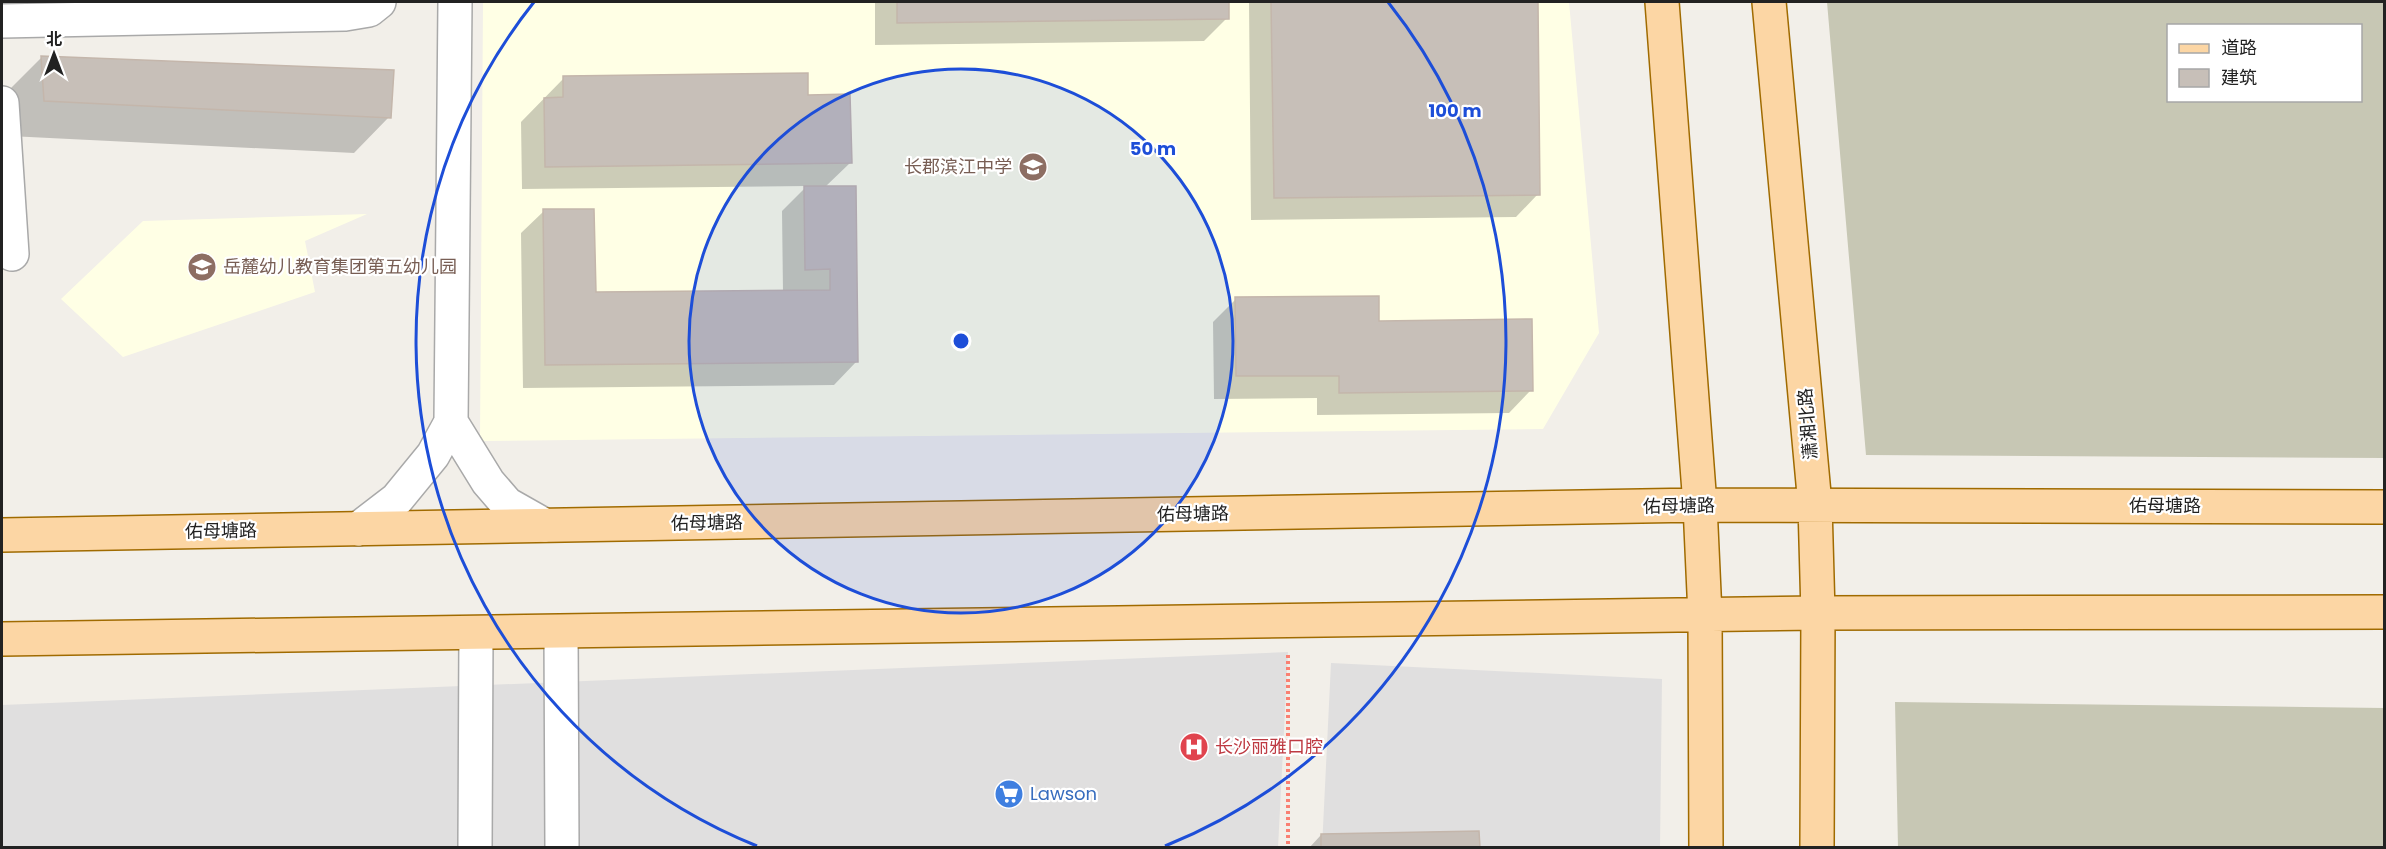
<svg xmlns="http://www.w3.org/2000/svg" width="2386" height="849" viewBox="0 0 2386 849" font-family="Poppins,'Noto Sans SC',sans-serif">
<rect width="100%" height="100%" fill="#f2efe9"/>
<path fill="#e0dfdf" d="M 1288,652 L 1278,848 L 2,847 L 2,705 Z
M 1331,663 L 1662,679 L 1660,847 L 1322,848 Z"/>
<path fill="#ffffe5" d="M 483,2 L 1569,2 L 1599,333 L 1543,429 L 480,441 Z
M 367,214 L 305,241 L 315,292 L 123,357 L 61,299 L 143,221 Z"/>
<path fill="#c7c7b4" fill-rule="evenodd" d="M 1827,2 L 2384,2 L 2384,458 L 1866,455 ZM 2168,26 L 2360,26 L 2360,100 L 2168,100 Z
M 1895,702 L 2384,708 L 2384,847 L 1898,847 Z"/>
<path fill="#0003" d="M 875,2 L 1227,2 L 1227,18 L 1204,41 L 875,45 Z
M 1249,2 L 1536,2 L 1538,194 L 1516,217 L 1251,220 Z
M 41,58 L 389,117 L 354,153 L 9,136 L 6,93 Z
M 564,78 L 807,97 L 850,163 L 825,187 L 856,362 L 834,385 L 523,388 L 521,233 L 544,211 L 594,294 L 783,292 L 782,211 L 807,186 L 522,189 L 521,122 Z
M 1236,299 L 1378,322 L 1531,390 L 1509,413 L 1317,415 L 1317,398 L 1214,399 L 1213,322 Z
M 1321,835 L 1479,848 L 1309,848 Z"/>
<path fill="#c7bfb8" stroke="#c4b6ab" stroke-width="1.5" d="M 897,2 L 1229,2 L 1229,19 L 897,23 Z
M 1271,2 L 1538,2 L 1540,195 L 1274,198 Z
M 41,56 L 394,70 L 391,118 L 44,101 Z
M 808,73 L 808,95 L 850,94 L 852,163 L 545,167 L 544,98 L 563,97 L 563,76 Z
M 804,186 L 856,186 L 858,362 L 545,365 L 543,209 L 594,209 L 596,292 L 830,290 L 830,269 L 805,270 Z
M 1379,296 L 1379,321 L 1532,319 L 1533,391 L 1339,393 L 1339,376 L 1236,376 L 1235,297 Z
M 1479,831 L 1480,848 L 1321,848 L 1321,834 Z"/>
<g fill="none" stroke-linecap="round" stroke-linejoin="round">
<g stroke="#a9a9a9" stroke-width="36">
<path id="minor" d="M 2,21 L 345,14 L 369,10 L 379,2
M 2,103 L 12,254
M 451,422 L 455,2
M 358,529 L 397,499 L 433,455 L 451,422 L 488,482 L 507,504 L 544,525
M 561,632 L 562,848
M 475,848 L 476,633"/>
</g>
<g stroke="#a06b00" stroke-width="36">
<path id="major" d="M 1662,2 L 1700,505 L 1705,615 L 1706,848
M 1769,2 L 1815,505 L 1818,613 L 1817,848
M 2,535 L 1700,505 L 2384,507
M 2,639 L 1818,613 L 2384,612"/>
</g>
<path stroke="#fa8072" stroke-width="4" stroke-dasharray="3 3" stroke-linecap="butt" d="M 1288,655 L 1288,848"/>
<use href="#minor" stroke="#fff" stroke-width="33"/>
<use href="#major" stroke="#fcd6a4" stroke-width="33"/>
</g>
<circle cx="961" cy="341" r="272" fill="#1d4ed8" fill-opacity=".12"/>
<g fill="none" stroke="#1d4ed8" stroke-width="3">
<circle cx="961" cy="341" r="272"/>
<path d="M757 846A545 545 0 0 1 534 2M1388 2A545 545 0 0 1 1165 846"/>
</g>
<defs>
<g id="school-disc" transform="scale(1.5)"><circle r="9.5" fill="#8d6e63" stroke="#fff"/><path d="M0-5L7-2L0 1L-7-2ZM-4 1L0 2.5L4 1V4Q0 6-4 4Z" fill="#fff"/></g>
<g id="hospital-disc" transform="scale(1.5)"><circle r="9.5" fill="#e0444e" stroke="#fff"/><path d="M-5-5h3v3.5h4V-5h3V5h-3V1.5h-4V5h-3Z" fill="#fff"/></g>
<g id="supermarket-disc" transform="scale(1.5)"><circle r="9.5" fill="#3f7fe0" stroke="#fff"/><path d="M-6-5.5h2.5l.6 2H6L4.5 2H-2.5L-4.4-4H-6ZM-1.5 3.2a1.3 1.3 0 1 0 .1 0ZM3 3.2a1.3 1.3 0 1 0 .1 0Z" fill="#fff"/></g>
</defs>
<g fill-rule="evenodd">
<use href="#school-disc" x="1033" y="167"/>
<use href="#school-disc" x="202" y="267"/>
<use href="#hospital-disc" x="1194" y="747"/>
<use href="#supermarket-disc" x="1009" y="794"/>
</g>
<g text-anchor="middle" stroke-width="4.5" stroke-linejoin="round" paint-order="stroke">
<g font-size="18" fill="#785e54" stroke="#fff" text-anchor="end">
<text x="1012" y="173">长郡滨江中学</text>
<text x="223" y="273" text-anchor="start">岳麓幼儿教育集团第五幼儿园</text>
</g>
<g font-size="18" fill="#222" stroke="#fff">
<text transform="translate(1808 424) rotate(-95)" y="6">潇湘北路</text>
<text transform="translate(1679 506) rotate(-1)" y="6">佑母塘路</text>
<text x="2165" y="512">佑母塘路</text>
<text transform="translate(1193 514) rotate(-1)" y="6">佑母塘路</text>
<text transform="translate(707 523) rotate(-1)" y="6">佑母塘路</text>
<text transform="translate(221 531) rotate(-1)" y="6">佑母塘路</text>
</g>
<g font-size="18" fill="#be3a42" stroke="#fff" text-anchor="start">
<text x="1215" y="753">长沙丽雅口腔</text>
</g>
<g font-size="18" fill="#366cbe" stroke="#fff" text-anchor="start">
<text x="1030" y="800">Lawson</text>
</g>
</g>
<circle cx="961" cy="341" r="9" fill="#1d4ed8" stroke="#fff" stroke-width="3"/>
<g font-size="18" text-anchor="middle" font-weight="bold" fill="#1d4ed8" stroke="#fff" stroke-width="4.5" stroke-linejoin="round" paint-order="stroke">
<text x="1455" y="117">100 m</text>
<text x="1153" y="155">50 m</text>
</g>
<rect width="2386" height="849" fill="none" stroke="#222222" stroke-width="6"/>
<rect x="2167" y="24" width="195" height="78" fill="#ffffff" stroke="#a7a7a7" stroke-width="1.5"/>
<rect x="2179" y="44" width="30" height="9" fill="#fcd6a4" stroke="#a7a7a7" stroke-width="1.5"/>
<text x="2221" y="54" font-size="18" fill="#222222">道路</text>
<rect x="2179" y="69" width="30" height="18" fill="#c7bfb8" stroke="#a7a7a7" stroke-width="1.5"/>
<text x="2221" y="84" font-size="18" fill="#222222">建筑</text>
<g transform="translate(54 54)" stroke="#ffffff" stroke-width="4.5" paint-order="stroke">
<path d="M0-4.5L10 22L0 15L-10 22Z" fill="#222222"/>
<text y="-9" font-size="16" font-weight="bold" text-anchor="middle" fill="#222222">北</text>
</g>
</svg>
